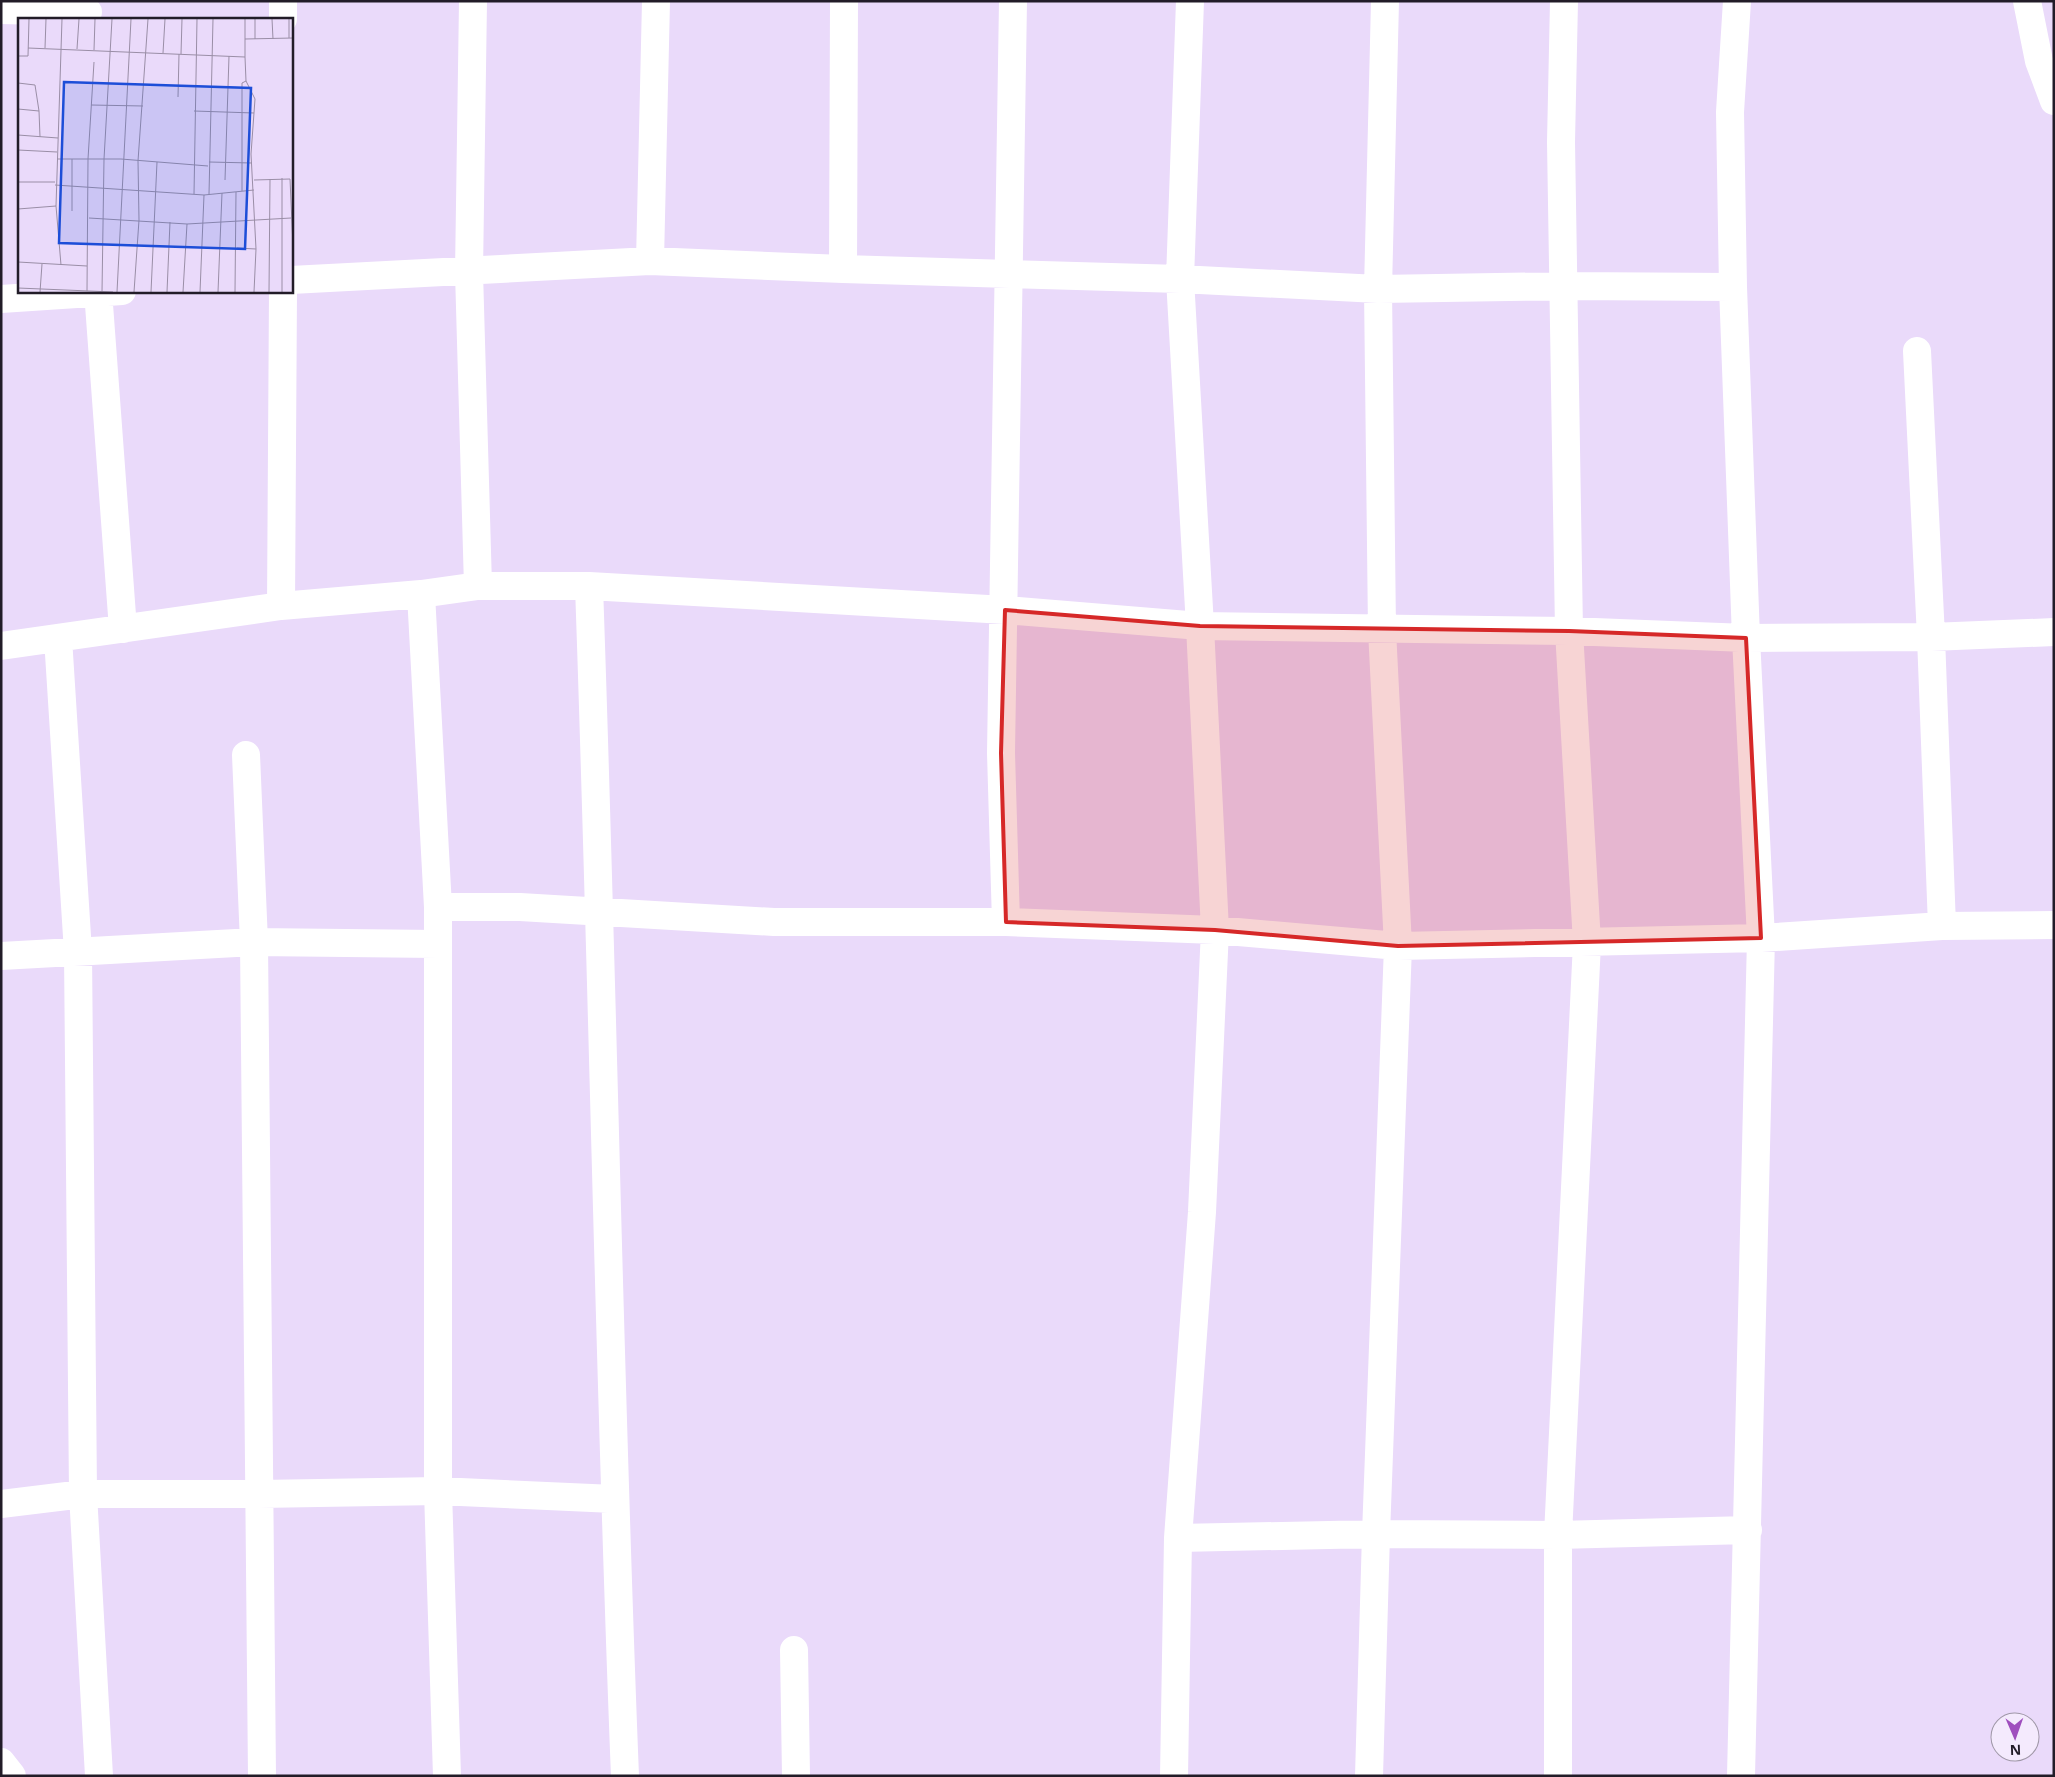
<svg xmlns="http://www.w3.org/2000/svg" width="2055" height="1777" viewBox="0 0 2055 1777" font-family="'Noto Sans',sans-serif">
<rect width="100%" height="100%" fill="#eadafa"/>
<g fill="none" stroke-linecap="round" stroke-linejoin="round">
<path stroke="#fff" stroke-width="28" d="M 283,1 L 283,19
M 473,1 L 469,272 L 478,586
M 1737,1 L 1730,112 L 1733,287 L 1746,638 L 1761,938 L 1741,1776
M 2027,1 L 2039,61 L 2054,101
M 1,10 L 88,12
M 650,261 L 656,1
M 843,269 L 844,1
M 291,280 L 650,261 L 843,269 L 1180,279 L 1378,289 L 1565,286 L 1733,287
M 98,291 L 123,629
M 1,299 L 122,291
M 1917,351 L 1931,637 L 1942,926
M 589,586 C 603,983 609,1379 625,1776
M 421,594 L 438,907 L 438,1491 L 447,1776
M 281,606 L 283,291
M 58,638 L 78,952 L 83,1494 L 99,1776
M 1,646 L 281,606 L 421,594 L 478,586 L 589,586 L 1005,610 L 1200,626 L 1569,631 L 1746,638 L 1931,637 L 2054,632
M 246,755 L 254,942 L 262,1776
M 438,907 L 520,907 L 774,922 L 1006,922 L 1215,930 L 1398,946 L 1761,938 L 1942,926 L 2054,925
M 1006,922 L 1001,753 L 1013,1
M 1,956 L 254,942 L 438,944
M 1,1504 L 83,1494 L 259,1494 L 438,1491 L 614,1499
M 1178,1538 L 1376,1534 L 1558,1535 L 1748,1530
M 794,1650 L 796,1776
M 1,1762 L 12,1776
M 1174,1776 L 1178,1538 L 1202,1212 L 1215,930 L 1200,626 L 1180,279 L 1190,1
M 1369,1776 L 1376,1534 L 1398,946 L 1382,630 L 1378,289 L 1385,1
M 1558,1776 L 1558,1535 L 1587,943 L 1569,631 L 1561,142 L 1564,1"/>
</g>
<path fill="#d62828" fill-opacity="0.2" stroke="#d62828" stroke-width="4" stroke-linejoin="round" d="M 1005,610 L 1200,626 L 1569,631 L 1746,638 L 1761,938 L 1398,946 L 1215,930 L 1006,922 L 1001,753 Z"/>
<g transform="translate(18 18)">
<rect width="275" height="275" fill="#eadafa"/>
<path fill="none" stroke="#9a8ea6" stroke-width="1" d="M 254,1 L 255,21M 271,20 L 271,1M 227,21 L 275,20M 237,21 L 237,1M 10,30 L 227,39 L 227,1M 27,30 L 28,1M 59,31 L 61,1M 76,32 L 77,1M 145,35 L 147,1M 163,36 L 164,1M 0,38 L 10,38 L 11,1M 227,39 L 228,63 L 237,81 L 233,136 L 238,231 L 236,274M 0,65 L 17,67 L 21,93M 160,79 L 161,36M 73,87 L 125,88M 0,91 L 21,93 L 22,119M 176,93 L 236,95M 0,117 L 40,120M 0,132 L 39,134M 39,141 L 103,141 L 190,148M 54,141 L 54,193M 191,144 L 234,145M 264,160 L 264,274M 207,162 L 211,38M 236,162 L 272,161 L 275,228M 0,164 L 37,164M 37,167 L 186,177 L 236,172M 224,173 L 224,65 L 228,63M 176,176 L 179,1M 191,176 L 195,1M 38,188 L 43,247M 0,191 L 38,188 L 44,1M 71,200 L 169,206 L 273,200M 219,230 L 238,231M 0,244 L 69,248M 0,270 L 95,274M 69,273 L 70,141 L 76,44M 22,274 L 24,246M 84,274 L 86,141 L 94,1M 99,274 L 113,1M 116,274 L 121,202 L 120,143 L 130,1M 133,274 L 139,144M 149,274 L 152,204M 165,274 L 169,206M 182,274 L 186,177M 200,274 L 204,175M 217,274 L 218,174M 251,274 L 252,161"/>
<path fill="#1d4ed8" fill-opacity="0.15" stroke="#1d4ed8" stroke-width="2.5" d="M 46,64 L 233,70 L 227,231 L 41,225 Z"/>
<rect width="275" height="275" fill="none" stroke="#221c28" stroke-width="2.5"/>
</g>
<rect width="2055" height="1777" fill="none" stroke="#221c28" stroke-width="5"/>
<g transform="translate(2015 1737) rotate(178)"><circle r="24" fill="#f4eafd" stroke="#a098a8"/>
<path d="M0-4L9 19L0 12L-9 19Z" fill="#9f4ebe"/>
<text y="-8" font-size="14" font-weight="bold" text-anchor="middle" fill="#221c28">N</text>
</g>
</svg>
